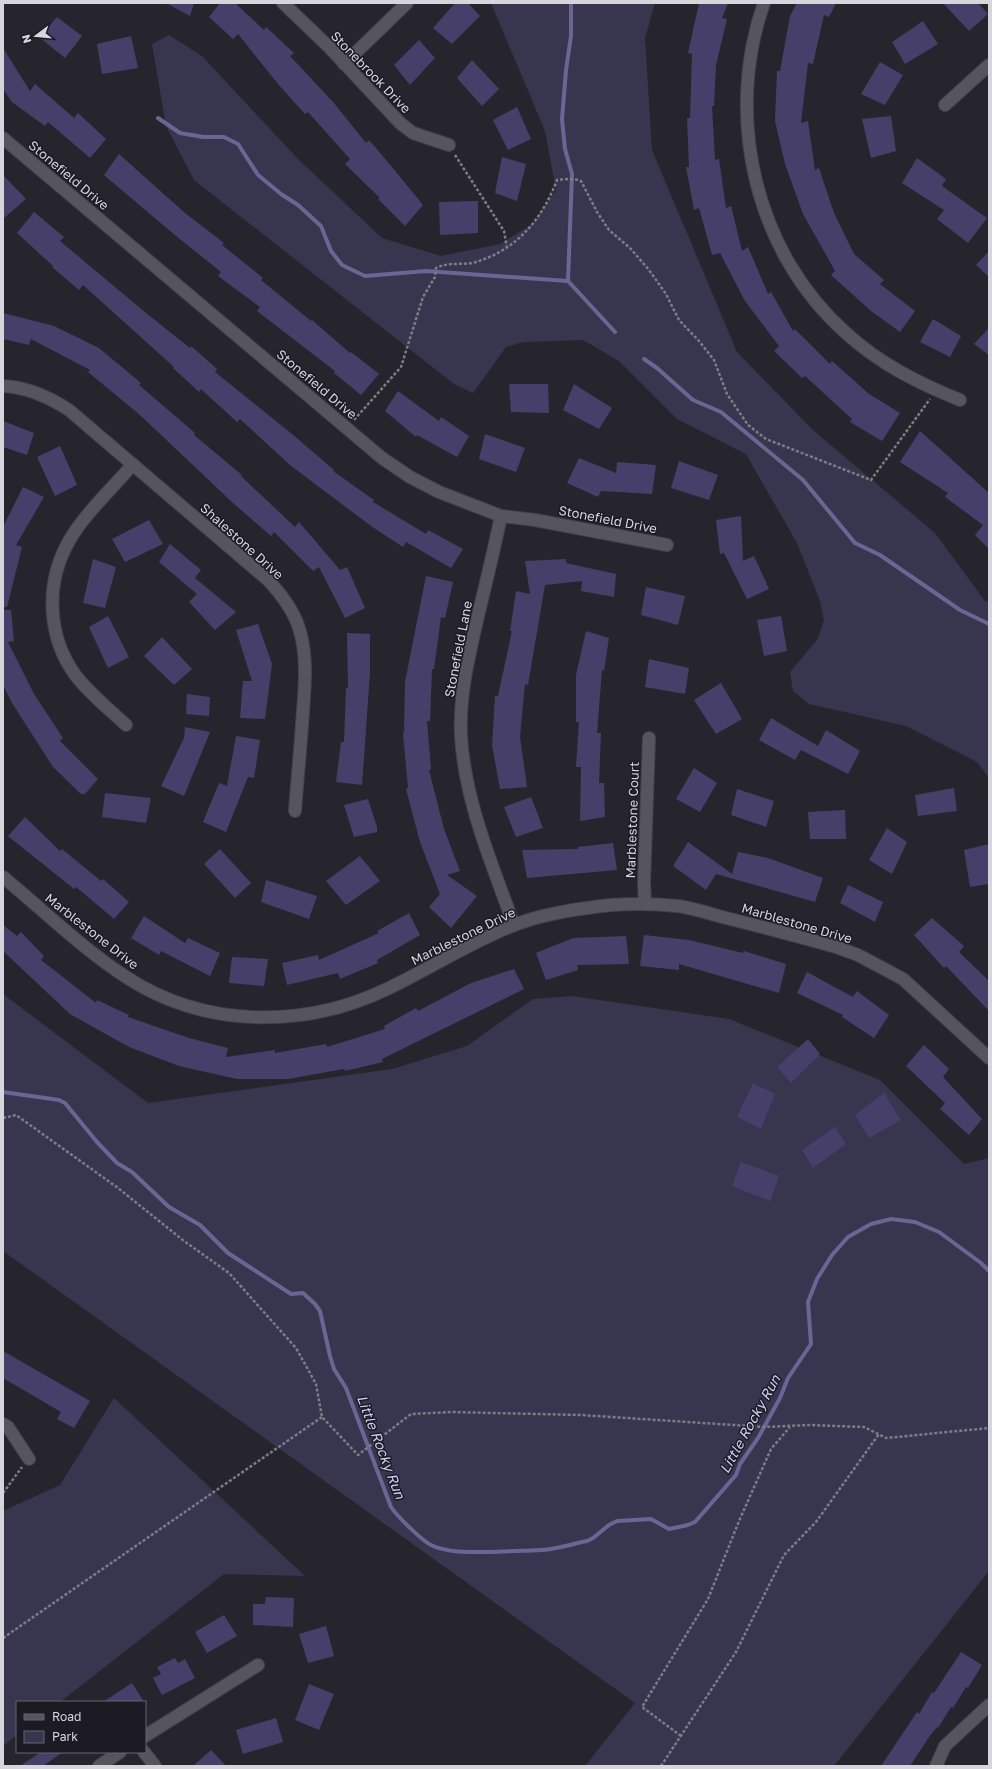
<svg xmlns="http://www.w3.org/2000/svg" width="992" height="1769" viewBox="0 0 992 1769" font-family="'Golos Text',sans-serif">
<rect width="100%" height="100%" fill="#26252d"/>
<path fill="#38354f" d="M 491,3 L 655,3 L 645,38 L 652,150 L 737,352 L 813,430 L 935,533 L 985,601 L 989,602 L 989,778 L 977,762 L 906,726 L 809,704 L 793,691 L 790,672 L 817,640 L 824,620 L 820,601 L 797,543 L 746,454 L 677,419 L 619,361 L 583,340 L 523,342 L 506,347 L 473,393 L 454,384 L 194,180 L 166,126 L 152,44 L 169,35 L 202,56 L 298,159 L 382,238 L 441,256 L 500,244 L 534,223 L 556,190 L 545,131 Z
M 3,994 L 148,1103 L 392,1069 L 467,1046 L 533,999 L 572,996 L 729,1019 L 880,1080 L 964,1164 L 989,1158 L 989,1571 L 834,1766 L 585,1766 L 635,1703 L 3,1251 Z
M 114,1398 L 305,1576 L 224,1574 L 60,1702 L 17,1702 L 17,1735 L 3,1746 L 3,1511 L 60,1485 Z"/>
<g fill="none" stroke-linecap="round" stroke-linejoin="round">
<path stroke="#6b6594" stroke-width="4" d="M 158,118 L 180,133 L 203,137 L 224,137 L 238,144 L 258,175 L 281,194 L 298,205 L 321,226 L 331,251 L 342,265 L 365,276 L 426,271 L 568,281 L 615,332
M 568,281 L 572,174 L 565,149 L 562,119 L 566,70 L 571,36 L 571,3
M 644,359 L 657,368 L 693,400 L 721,412 L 803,480 L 855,543 L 880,555 L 960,610 L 989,624
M 3,1092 L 59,1100 L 65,1103 L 97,1142 L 117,1163 L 132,1172 L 169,1207 L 200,1225 L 228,1253 L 291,1294 L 303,1293 L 315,1304 L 320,1311 L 330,1356 L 334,1369 L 346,1388 L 391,1507 C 397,1516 423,1542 433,1546 C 450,1553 471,1552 490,1552 C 507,1551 525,1551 542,1550 C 557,1549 572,1544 587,1541 L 593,1538 L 609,1525 L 617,1521 L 651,1519 L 669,1529 L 688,1525 L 695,1522 L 736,1475 L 740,1464 L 758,1438 L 780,1398 L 788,1378 L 811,1344 L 808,1302 L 817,1279 L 832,1255 L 848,1237 L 871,1224 L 891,1219 L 915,1222 L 939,1232 L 981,1263 L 989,1271"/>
</g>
<path fill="#463f6a" d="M 166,3 L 194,3 L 190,16 Z
M 220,3 L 235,3 L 264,30 L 266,27 L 294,53 L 290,56 L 334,103 L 366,143 L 369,140 L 392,167 L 423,205 L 405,226 L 378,199 L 380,198 L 345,164 L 350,159 L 308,112 L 305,114 L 278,84 L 238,34 L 233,39 L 209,17 Z
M 455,3 L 468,3 L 480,16 L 452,44 L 433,28 Z
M 699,3 L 728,3 L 722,18 L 727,19 L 716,65 L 714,106 L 712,106 L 715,160 L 719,159 L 726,208 L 731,206 L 742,251 L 748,247 L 768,294 L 771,292 L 793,331 L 795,329 L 830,364 L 832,361 L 869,394 L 900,413 L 882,441 L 850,422 L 852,419 L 805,376 L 802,378 L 774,351 L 779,346 L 745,301 L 720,253 L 712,255 L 699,208 L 694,210 L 686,167 L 689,167 L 687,118 L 690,118 L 692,54 L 688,53 Z
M 797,3 L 836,3 L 829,17 L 824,15 L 813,64 L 808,63 L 801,123 L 808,121 L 815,170 L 819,168 L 834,213 L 854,254 L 884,280 L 880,284 L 915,311 L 900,332 L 871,311 L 831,275 L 835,271 L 803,214 L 785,164 L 775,121 L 777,71 L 780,71 L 790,16 Z
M 943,3 L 978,3 L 988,14 L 969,31 Z
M 57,17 L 82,36 L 65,58 L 39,37 Z
M 923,21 L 938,44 L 905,64 L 892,42 Z
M 131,36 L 138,68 L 102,74 L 97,44 Z
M 419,40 L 435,58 L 410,85 L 394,65 Z
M 3,48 L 30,91 L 35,84 L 74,118 L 78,113 L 106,139 L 90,158 L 48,122 L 45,126 L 12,102 L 3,89 Z
M 472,60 L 499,89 L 482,106 L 457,78 Z
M 880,62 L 903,75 L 885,105 L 861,94 Z
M 517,107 L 531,139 L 508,150 L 493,120 Z
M 891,116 L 896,151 L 871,158 L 862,119 Z
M 119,154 L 185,213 L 224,243 L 222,245 L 263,278 L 261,280 L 311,321 L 312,320 L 350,353 L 351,352 L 379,374 L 361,395 L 334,373 L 335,371 L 257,311 L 260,307 L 218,276 L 221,272 L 170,231 L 104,175 Z
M 502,157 L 526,164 L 517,201 L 495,193 Z
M 917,158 L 946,179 L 942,186 L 987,218 L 968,243 L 937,219 L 944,210 L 902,183 Z
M 3,175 L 26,199 L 3,219 Z
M 478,201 L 478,233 L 440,235 L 439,202 Z
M 34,212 L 64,237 L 60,241 L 146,313 L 190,348 L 191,346 L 217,369 L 215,372 L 292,434 L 334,470 L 333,471 L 374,500 L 373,502 L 426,534 L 428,530 L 463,549 L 451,568 L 406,542 L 403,547 L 371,526 L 319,487 L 290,465 L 240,419 L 237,422 L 201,389 L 199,392 L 173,368 L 174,367 L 83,285 L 79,290 L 52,267 L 53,266 L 17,233 Z
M 989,251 L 989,277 L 976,265 Z
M 3,313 L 54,326 L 99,348 L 141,383 L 139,385 L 195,433 L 194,435 L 242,475 L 241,476 L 295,527 L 299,522 L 340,570 L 347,567 L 365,608 L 345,618 L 319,567 L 313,571 L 274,532 L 271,536 L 233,503 L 140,415 L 88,372 L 90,370 L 31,339 L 29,345 L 3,339 Z
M 933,319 L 961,336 L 950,357 L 920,342 Z
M 989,328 L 989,355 L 974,344 Z
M 509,384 L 548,384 L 549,413 L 511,412 Z
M 574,384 L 612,408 L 599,429 L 563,410 Z
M 398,391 L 439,421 L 441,417 L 469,436 L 457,457 L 417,435 L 416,437 L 385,411 Z
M 3,421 L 34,433 L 27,455 L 3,447 Z
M 920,431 L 989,493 L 989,549 L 975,535 L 983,525 L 945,497 L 948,493 L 900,462 Z
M 485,434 L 525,448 L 516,472 L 479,459 Z
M 60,446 L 77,485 L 55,496 L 37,457 Z
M 579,458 L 616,473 L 617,462 L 656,465 L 652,494 L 601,491 L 598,497 L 567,483 Z
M 679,461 L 718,475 L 709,500 L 671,488 Z
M 23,487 L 44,497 L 16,545 L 22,547 L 7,607 L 3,607 L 3,527 Z
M 741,516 L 743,561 L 754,556 L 769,589 L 747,599 L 724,553 L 720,554 L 716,520 Z
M 149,520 L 163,544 L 125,562 L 112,539 Z
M 170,544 L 201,570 L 195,578 L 236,612 L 215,630 L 189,602 L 197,594 L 159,562 Z
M 93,559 L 116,567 L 105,608 L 83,603 Z
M 566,559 L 566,563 L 616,574 L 614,597 L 581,591 L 582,581 L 545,585 L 528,685 L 525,684 L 520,737 L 527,787 L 500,789 L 492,745 L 495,696 L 498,696 L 512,631 L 510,631 L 516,591 L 530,594 L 525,561 Z
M 426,576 L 453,582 L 445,618 L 441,617 L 434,669 L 432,669 L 430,721 L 427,721 L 431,769 L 429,770 L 444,829 L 460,871 L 447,875 L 477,896 L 451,928 L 429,907 L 440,894 L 420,842 L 406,789 L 408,788 L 403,733 L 404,733 L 405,682 Z
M 646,587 L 685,596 L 678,625 L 641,615 Z
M 3,610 L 11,610 L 14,641 L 8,642 L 34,694 L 63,738 L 60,741 L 98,779 L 85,794 L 81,794 L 53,767 L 12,703 L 3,685 Z
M 108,616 L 129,657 L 108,668 L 89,627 Z
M 781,616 L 787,651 L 764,656 L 757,620 Z
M 258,624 L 272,664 L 265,719 L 240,718 L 243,681 L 252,681 L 236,630 Z
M 586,631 L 609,638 L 604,671 L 602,670 L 597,733 L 601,733 L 599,783 L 604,783 L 605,817 L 580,821 L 581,767 L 576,767 L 579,722 L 576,722 L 576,675 Z
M 347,633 L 370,634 L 370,673 L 362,785 L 336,782 L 341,742 L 344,742 L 346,688 L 348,688 Z
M 162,637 L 192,669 L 174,685 L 144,656 Z
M 649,659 L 689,668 L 685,694 L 645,687 Z
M 721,683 L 742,719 L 716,734 L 694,700 Z
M 187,694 L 210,697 L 209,716 L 186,714 Z
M 771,718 L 818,746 L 826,730 L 860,751 L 848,774 L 801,750 L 795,760 L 759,740 Z
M 185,727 L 210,732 L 184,796 L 161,786 L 184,738 Z
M 236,736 L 260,740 L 254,778 L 248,777 L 226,832 L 203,822 L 219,783 L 227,786 Z
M 694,768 L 717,783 L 700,812 L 676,799 Z
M 954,788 L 957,811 L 918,816 L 915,795 Z
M 737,789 L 774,801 L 766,827 L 731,815 Z
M 105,793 L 151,798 L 146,823 L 102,817 Z
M 531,797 L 543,828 L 516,837 L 504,807 Z
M 368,799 L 377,827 L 377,832 L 354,837 L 344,805 Z
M 845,810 L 846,839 L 810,839 L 808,812 Z
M 25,817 L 60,851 L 62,849 L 101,881 L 103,879 L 129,902 L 114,919 L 76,887 L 74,889 L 8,836 Z
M 887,828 L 907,842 L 892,874 L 869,860 Z
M 688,842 L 732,874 L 738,852 L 768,858 L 823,878 L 815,902 L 716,874 L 706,890 L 673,866 Z
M 613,843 L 617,870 L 527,878 L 522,850 L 578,849 L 578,847 Z
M 989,844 L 989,884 L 970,887 L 964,850 Z
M 220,849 L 251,883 L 235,898 L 204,864 Z
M 360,856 L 380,881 L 346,905 L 326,881 Z
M 266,880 L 317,896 L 309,919 L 261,902 Z
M 848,885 L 883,902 L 875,922 L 840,903 Z
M 409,913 L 420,935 L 377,960 L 378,963 L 340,979 L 338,973 L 287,985 L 282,963 L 318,955 L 319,960 L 379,933 L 377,931 Z
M 144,916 L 185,943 L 188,938 L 220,953 L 210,976 L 161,951 L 159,955 L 131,938 Z
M 932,918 L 964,946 L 959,952 L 989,981 L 989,1011 L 946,966 L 944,968 L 914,935 Z
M 3,925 L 17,936 L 21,932 L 44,956 L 41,960 L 96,1003 L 97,1000 L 129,1015 L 128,1017 L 189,1038 L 228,1048 L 226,1057 L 275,1050 L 275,1053 L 326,1044 L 327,1047 L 385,1029 L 384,1026 L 416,1008 L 418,1011 L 471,983 L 514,969 L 524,989 L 382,1059 L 383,1062 L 345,1071 L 344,1069 L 288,1079 L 237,1079 L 179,1066 L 129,1047 L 70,1014 L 3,951 Z
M 644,935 L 689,940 L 743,953 L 744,951 L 786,964 L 779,993 L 679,964 L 679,970 L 640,966 Z
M 626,936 L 629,964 L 577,965 L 578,970 L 546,980 L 536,953 L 573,938 Z
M 232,957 L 268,959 L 264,986 L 229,983 Z
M 807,972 L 853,997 L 857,991 L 889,1015 L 874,1038 L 842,1017 L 843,1015 L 797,993 Z
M 808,1039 L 820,1054 L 791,1083 L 777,1067 Z
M 924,1045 L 949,1069 L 943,1077 L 982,1119 L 969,1135 L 940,1109 L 945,1103 L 906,1066 Z
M 753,1083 L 775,1094 L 761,1129 L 737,1117 Z
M 884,1093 L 901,1120 L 869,1138 L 855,1115 Z
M 835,1127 L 846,1144 L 813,1168 L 802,1150 Z
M 741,1162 L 779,1176 L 770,1201 L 732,1186 Z
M 3,1351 L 90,1401 L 74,1428 L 57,1419 L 61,1412 L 3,1378 Z
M 266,1597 L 294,1598 L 293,1627 L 253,1625 L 253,1604 L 265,1604 Z
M 224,1615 L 237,1636 L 207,1653 L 195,1632 Z
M 326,1626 L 334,1656 L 308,1663 L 299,1634 Z
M 961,1652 L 982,1665 L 968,1688 L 966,1687 L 953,1708 L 951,1707 L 938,1728 L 937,1727 L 929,1737 L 910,1766 L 881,1766 L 917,1712 L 919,1714 L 932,1692 L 934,1693 Z
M 175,1658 L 178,1663 L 185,1659 L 195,1678 L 162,1695 L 153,1678 L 161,1674 L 157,1667 Z
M 132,1683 L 144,1702 L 103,1702 Z
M 309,1684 L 334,1694 L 319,1730 L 295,1720 Z
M 276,1718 L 283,1742 L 243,1754 L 236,1730 Z
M 211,1750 L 226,1766 L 193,1766 Z
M 41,1752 L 63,1752 L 43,1766 L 20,1766 Z"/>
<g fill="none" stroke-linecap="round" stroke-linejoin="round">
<g stroke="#434248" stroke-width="14">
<path id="street" d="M 283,3 L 329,47 L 400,123 L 413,133 L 449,145
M 764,3 C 724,116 755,253 846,333 C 880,364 918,383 960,400
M 344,64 L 407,3
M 945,105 L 989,65
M 3,138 L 382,458 L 410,477 L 439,492 L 501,516 L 535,520 L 667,545
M 3,386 C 27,387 49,397 69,410 L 268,580 C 281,594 293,609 299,628 C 309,659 304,694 302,725 C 300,754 297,783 295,811
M 501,516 C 494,550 486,583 478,616 C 469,656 459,695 461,736 C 465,802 492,864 514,925
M 126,725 C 109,709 90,694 76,676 C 47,637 45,583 69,541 C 85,513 112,489 133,464
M 3,877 C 43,910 83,949 126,977 C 204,1028 304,1029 387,989 C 429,969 469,943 512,926 C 534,917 564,911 587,908 C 617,903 648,903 678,906 C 694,908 710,914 726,918 C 763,927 800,937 836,947 L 858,955 L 903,979 L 989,1058
M 645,903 L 644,883 L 649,738
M 3,1424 L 8,1427 L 29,1459
M 145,1736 L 258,1665
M 936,1766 L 945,1746 L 989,1705"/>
</g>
<g stroke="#434248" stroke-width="14">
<path id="secondary" d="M 144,1752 L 155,1766
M 99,1766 L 120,1752"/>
</g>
<path stroke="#7e7d84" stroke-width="2.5" stroke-dasharray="3 2" stroke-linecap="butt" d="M 455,155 L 504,231 L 507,248
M 354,420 L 401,367 L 423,297 L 435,277 L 436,268 C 448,262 460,265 472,263 C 515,252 542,220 557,180 C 565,179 574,178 581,181 L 597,212 L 609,230 L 630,248 L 649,270 L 666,294 L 679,320 L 699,341 L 714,360 L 727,394 L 748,425 L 766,439 L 871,480 L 930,399
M 3,1118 L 16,1115 L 118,1188 L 184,1241 L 229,1273 L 296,1348 L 316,1384 L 322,1417 L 358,1455 L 411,1414 L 451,1412 L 581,1415 L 764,1427 L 809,1425 L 864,1427 L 886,1438 L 989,1428
M 3,1493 L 22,1467
M 3,1638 L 322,1417
M 681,1736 L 642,1707 L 708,1599 L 739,1521 L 771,1449 L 790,1427
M 661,1766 L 736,1652 L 784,1555 L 816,1522 L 879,1434"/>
<use href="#street" stroke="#56555e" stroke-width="12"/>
<use href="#secondary" stroke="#56555e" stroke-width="12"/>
</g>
<g text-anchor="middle" stroke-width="3" stroke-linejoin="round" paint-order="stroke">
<g font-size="13" fill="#d6d5db" stroke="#1c1b23">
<text transform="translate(371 72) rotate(46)" y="5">Stonebrook Drive</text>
<text transform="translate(69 175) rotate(40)" y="5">Stonefield Drive</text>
<text transform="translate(317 384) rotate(40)" y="5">Stonefield Drive</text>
<text transform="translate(608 519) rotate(11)" y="5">Stonefield Drive</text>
<text transform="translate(242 541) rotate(42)" y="5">Shalestone Drive</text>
<text transform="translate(458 649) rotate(-79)" y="5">Stonefield Lane</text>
<text transform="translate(632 820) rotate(-88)" y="5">Marblestone Court</text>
<text transform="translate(797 923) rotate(16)" y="5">Marblestone Drive</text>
<text transform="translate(92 931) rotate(38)" y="5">Marblestone Drive</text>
<text transform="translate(463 936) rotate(-26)" y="5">Marblestone Drive</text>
</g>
<g font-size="14" font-style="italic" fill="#d0ccf8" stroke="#1c1b23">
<text transform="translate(750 1424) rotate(-61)" y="5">Little Rocky Run</text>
<text transform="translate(381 1447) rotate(69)" y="5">Little Rocky Run</text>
</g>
</g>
<rect width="992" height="1769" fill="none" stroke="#d6d5db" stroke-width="8"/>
<rect x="16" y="1701" width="130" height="52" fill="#1c1b23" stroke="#66656d"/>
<rect x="24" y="1714" width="20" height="6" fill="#56555e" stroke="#66656d"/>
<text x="52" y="1721" font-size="12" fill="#d6d5db">Road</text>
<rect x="24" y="1731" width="20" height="12" fill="#38354f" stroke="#66656d"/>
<text x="52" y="1741" font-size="12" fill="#d6d5db">Park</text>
<g transform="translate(36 36) rotate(254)" stroke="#1c1b23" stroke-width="3" paint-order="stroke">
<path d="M0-3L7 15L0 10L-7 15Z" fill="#d6d5db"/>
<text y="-6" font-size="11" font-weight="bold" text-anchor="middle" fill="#d6d5db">N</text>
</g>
</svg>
